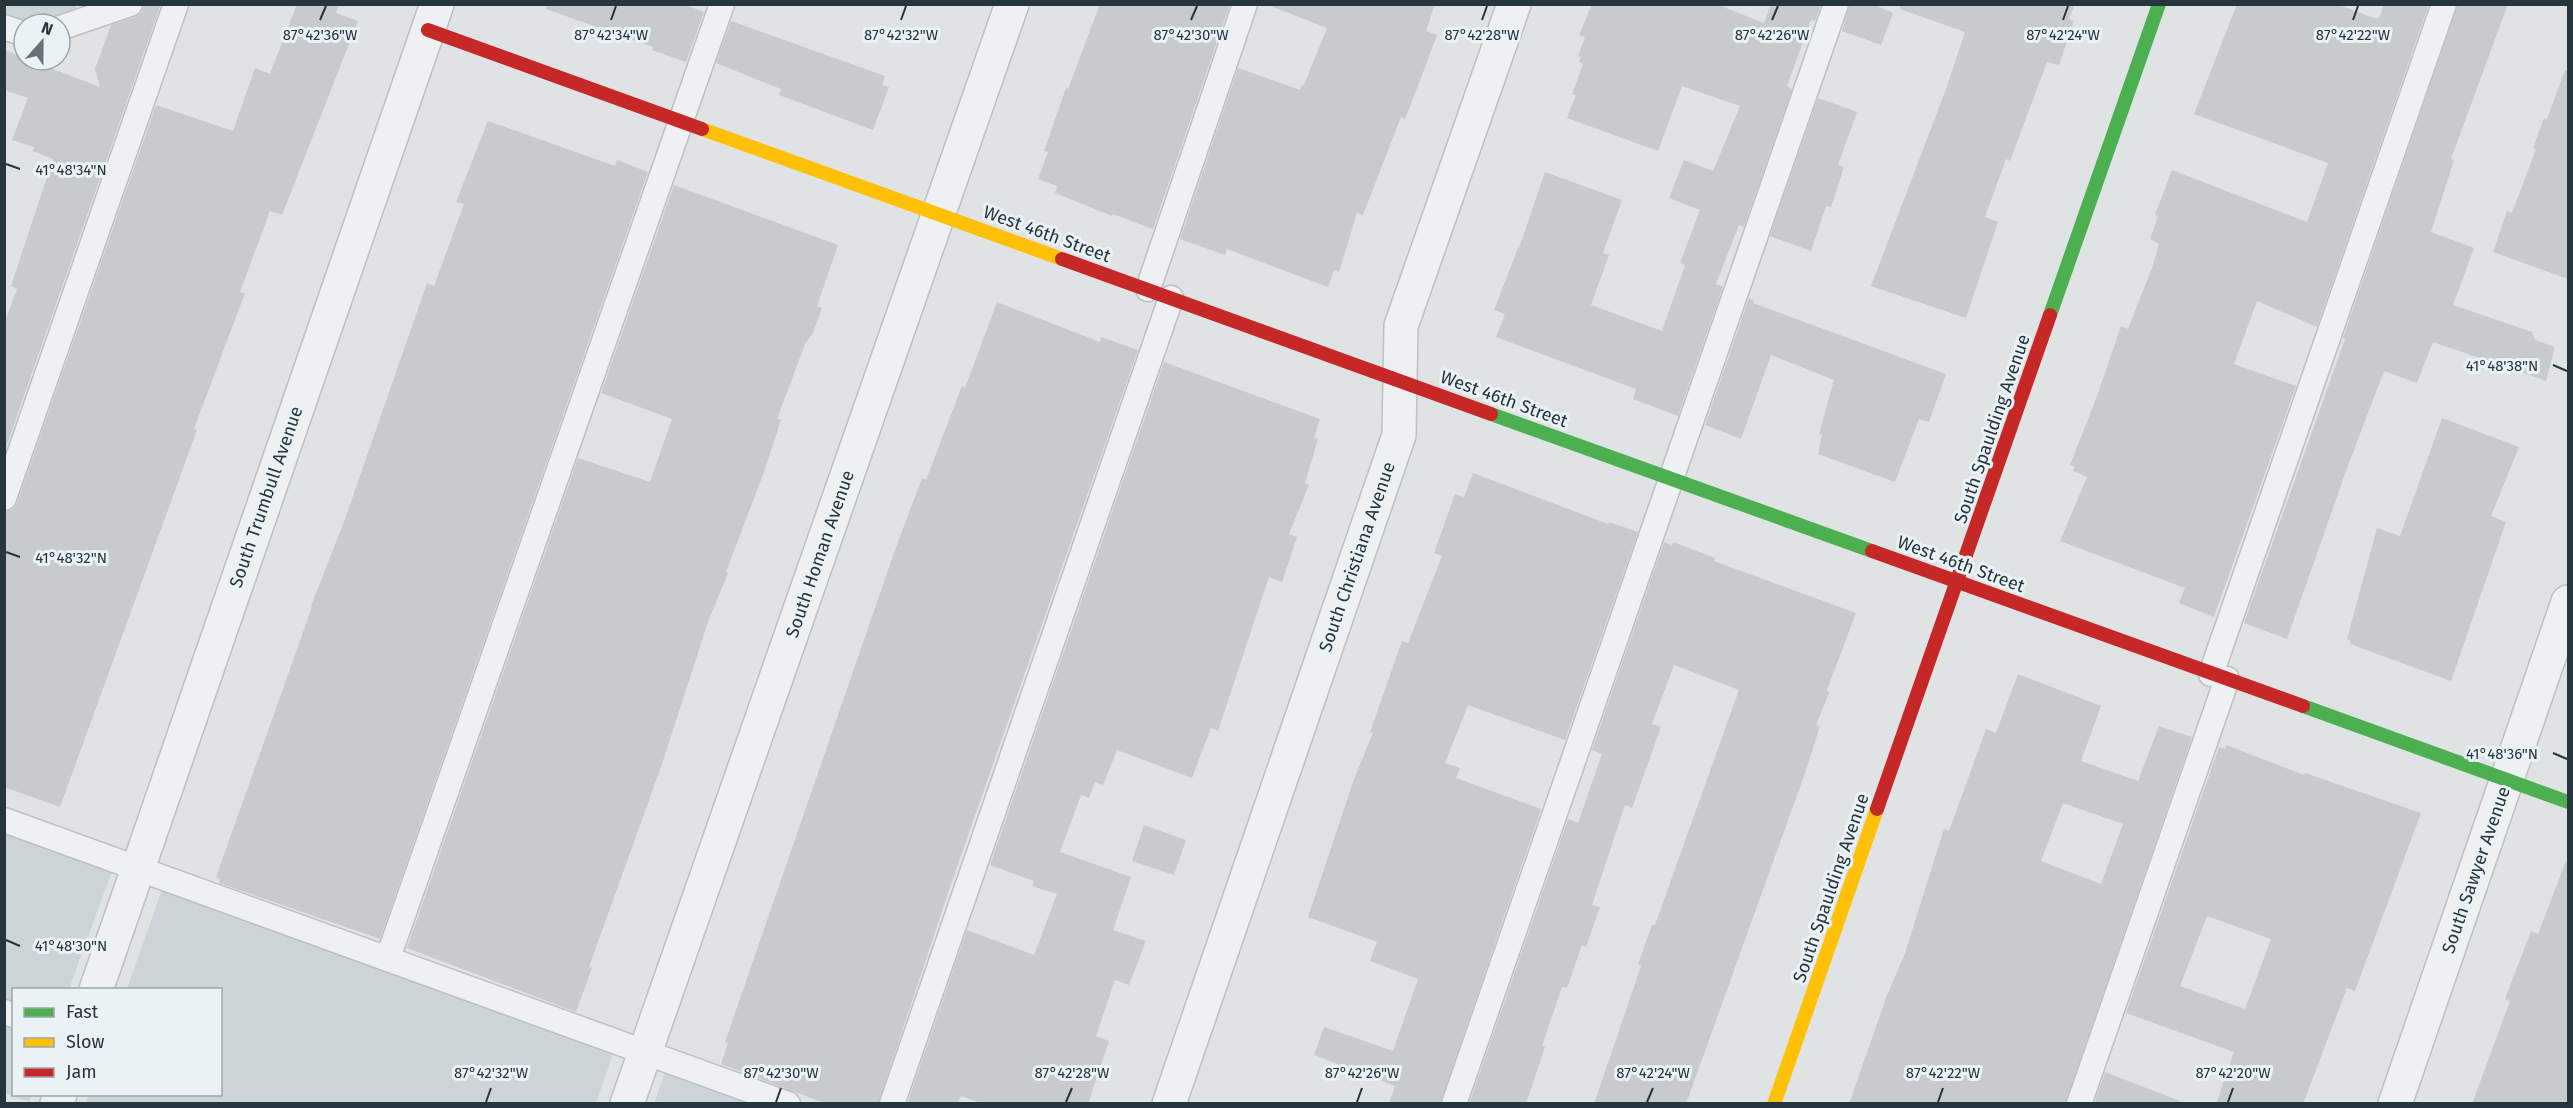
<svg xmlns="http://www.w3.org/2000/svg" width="2573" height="1108" viewBox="0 0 2573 1108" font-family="'Fira Sans',sans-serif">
<rect width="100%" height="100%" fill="#dfe3e4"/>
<path fill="#ccd4d8" d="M 4,5 L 76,5 L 80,21 L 5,27 Z
M 4,819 L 116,860 L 69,989 L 14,990 L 14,1094 L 32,1095 L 29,1102 L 5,1093 Z
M 166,878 L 617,1042 L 596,1103 L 86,1104 L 89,1095 L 220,1094 L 220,990 L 127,989 Z
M 669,1061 L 788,1104 L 654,1104 Z"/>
<path fill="#c7cbcc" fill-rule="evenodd" d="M 144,4 L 161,4 L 4,453 L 4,324 L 17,289 L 11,286 L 53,159 L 33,151 L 34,147 L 12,140 L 28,98 L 4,90 L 4,50 L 24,58 L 24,60 L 29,60 L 100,87 L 95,69 L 111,25 L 135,17 L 141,13 Z
M 297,4 L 339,4 L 336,13 L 358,21 L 282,215 L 270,211 L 240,292 L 245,293 L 194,429 L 197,430 L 60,807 L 4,787 L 4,512 L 13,509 L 17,503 L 156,105 L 233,131 L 255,68 L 270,74 Z
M 547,4 L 683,4 L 704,12 L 686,62 L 652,50 L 653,47 L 546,9 Z
M 1100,4 L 1230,4 L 1153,229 L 1113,214 L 1112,216 L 1055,193 L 1057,186 L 1038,179 L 1048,152 L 1044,151 L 1066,88 L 1068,89 Z
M 1274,4 L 1435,4 L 1426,31 L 1437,35 L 1424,70 L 1405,119 L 1401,117 L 1363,215 L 1357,213 L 1339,272 L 1334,270 L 1328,287 L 1227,249 L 1225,255 L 1180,239 L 1238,68 L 1300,90 L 1302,85 L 1304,85 L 1327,28 L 1273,7 Z
M 1592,4 L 1716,4 L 1764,23 L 1771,4 L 1821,4 L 1815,21 L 1811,20 L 1787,86 L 1792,89 L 1744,227 L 1739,225 L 1716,284 L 1723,287 L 1678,416 L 1633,399 L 1636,389 L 1496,337 L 1505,314 L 1494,310 L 1518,248 L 1519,248 L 1545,172 L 1622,200 L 1603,253 L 1609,255 L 1591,305 L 1662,331 L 1685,265 L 1680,263 L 1700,210 L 1669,198 L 1684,160 L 1713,171 L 1740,106 L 1682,86 L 1658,151 L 1567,118 L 1576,95 L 1572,94 L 1583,64 L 1579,62 L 1581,57 L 1578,56 L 1585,37 L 1579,35 Z
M 1850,4 L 1873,4 L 1893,13 L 1881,45 L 1842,31 Z
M 1901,4 L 2075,4 L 2069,19 L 2074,21 L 2059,65 L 2047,62 L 2010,161 L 2006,159 L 1985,217 L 1998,222 L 1966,318 L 1871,286 L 1946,89 L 1965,32 L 1900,9 Z
M 2237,4 L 2336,4 L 2374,18 L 2379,18 L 2384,4 L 2429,4 L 2317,327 L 2257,301 L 2234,364 L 2296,386 L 2214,617 L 2179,603 L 2185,588 L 2060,541 L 2087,477 L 2073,471 L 2075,467 L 2070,465 L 2097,396 L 2121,326 L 2128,329 L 2152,268 L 2159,244 L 2150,239 L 2158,216 L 2155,215 L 2172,170 L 2307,222 L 2328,163 L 2194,114 Z
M 2458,4 L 2508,4 L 2451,159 L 2454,160 L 2431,232 L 2474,248 L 2453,305 L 2532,332 L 2535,340 L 2555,347 L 2546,381 L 2433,342 L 2417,383 L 2384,371 L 2346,471 L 2287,639 L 2244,623 L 2345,339 L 2343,338 Z
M 731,21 L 885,76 L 882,85 L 889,87 L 873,130 L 779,95 L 781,89 L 716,63 Z
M 2565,70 L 2568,71 L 2568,279 L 2493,252 L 2507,211 L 2512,213 L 2536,149 L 2533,148 L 2544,118 L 2547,119 Z
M 1818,98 L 1857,112 L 1838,165 L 1844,167 L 1831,207 L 1826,206 L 1811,251 L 1770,236 Z
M 488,121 L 615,166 L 617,160 L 648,172 L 380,939 L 219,883 L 220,879 L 216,877 L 312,607 L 311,606 L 345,519 L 427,283 L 434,286 L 464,204 L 456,202 Z
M 674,185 L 838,245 L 817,306 L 822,308 L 813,333 L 805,344 L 777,419 L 781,420 L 764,472 L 726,572 L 728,573 L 708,622 L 662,764 L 589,967 L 592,968 L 576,1012 L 407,948 L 578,458 L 650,482 L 672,419 L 601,393 Z
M 1749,298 L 1754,301 L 1753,303 L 1946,374 L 1929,422 L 1919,419 L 1895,482 L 1818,454 L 1822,435 L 1819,434 L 1834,380 L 1771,355 L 1741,439 L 1705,425 Z
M 997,302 L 1100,342 L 1101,337 L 1138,350 L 950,887 L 878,1104 L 827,1104 L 721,1064 L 728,1043 L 725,1042 L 895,550 L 922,478 L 926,480 L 962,386 L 965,388 Z
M 1164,362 L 1320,419 L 1314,437 L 1318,439 L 1305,483 L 1309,485 L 1289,534 L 1297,537 L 1282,582 L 1269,577 L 1218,731 L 1211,728 L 1192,778 L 1117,750 L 1103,785 L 1095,782 L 1089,798 L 1081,795 L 1060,852 L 1131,877 L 1113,930 L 1146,941 L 1129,985 L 1115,980 L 1096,1036 L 1109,1041 L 1088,1104 L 984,1104 L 961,1096 L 958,1104 L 907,1104 L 967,930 L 1034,955 L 1057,894 L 1032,886 L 1034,881 L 990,865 Z
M 2442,418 L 2519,447 L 2491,516 L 2506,522 L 2451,681 L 2350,644 L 2351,641 L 2347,639 L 2377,528 L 2400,536 Z
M 1473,473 L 1608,524 L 1609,522 L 1638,532 L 1565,740 L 1468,705 L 1445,763 L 1460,768 L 1456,778 L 1541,809 L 1440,1104 L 1389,1104 L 1395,1086 L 1314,1055 L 1324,1027 L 1393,1051 L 1418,979 L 1370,961 L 1377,942 L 1308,917 L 1354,779 L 1373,733 L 1370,732 L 1402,641 L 1408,643 L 1442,556 L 1434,553 L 1455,494 L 1464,497 Z
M 1664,542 L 1672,545 L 1673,542 L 1715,558 L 1714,561 L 1856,613 L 1827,690 L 1829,693 L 1816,725 L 1820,726 L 1805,773 L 1686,1104 L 1594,1104 L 1641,966 L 1638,964 L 1652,925 L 1655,925 L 1739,690 L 1674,665 L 1652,724 L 1661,727 L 1632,808 L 1625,805 L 1592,905 L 1600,907 L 1586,947 L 1582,945 L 1567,988 L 1562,987 L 1542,1046 L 1545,1047 L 1526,1104 L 1469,1104 L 1568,819 L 1578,823 L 1602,754 L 1592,750 Z
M 2018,674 L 2101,706 L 2081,761 L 2138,781 L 2159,726 L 2192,737 L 2065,1104 L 1849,1104 L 1886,998 L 1905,953 L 1944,829 L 1949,831 L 1986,729 L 1996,733 ZM 2063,803 L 2123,824 L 2101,884 L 2041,861 Z
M 2226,745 L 2304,775 L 2305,773 L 2421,813 L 2355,991 L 2347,988 L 2303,1104 L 2216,1104 L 2234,1052 L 2126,1013 L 2219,747 L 2225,749 ZM 2207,916 L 2271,939 L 2245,1009 L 2180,986 Z
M 1144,825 L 1186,840 L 1174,875 L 1132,861 Z
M 2566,861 L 2568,862 L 2568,1104 L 2472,1104 L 2510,1001 L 2505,999 L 2531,931 L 2538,934 Z
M 2105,1072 L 2180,1101 L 2180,1104 L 2094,1104 Z"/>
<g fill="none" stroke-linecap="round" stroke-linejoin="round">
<g stroke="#bdc1c2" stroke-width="27">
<path id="lane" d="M 4,27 L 24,34
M 60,28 L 130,4
M 1148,289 L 1245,4
M 4,498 L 176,4
M 2211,674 L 2444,4
M 4,820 L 788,1104
M 388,958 L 722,4
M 4,1012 L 14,1015
M 892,1104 L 1171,298
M 1454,1104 L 1836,4
M 2079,1104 L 2227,679"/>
</g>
<g stroke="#bdc1c2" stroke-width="36">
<path id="street" d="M 96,990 L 437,4
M 57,1104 L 60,1094
M 627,1104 L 1012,4
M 1169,1104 L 1399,435 L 1401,326 L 1514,4
M 2395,1104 L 2568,602"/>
</g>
<use href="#lane" stroke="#eef0f1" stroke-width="24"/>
<use href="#street" stroke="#eef0f1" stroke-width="33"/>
<path stroke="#4caf50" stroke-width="14" d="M 2050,315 L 2159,4
M 1491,414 L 1872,551
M 2303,706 L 2568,802"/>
<path stroke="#ffc107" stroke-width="14" d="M 702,129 L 1062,259
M 1774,1104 L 1877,809"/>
<path stroke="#c62828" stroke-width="14" d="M 428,30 L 702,129
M 1062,259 L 1491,414
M 1872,551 L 2303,706
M 1877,809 L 2050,315"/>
</g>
<path fill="none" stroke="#25363e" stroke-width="2" d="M 320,20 L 326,6M 611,20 L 616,6M 901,20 L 906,6M 1191,20 L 1197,6M 1482,20 L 1487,6M 1772,20 L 1778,6M 2063,20 L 2068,6M 2353,20 L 2358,6M 6,164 L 20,169M 2553,365 L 2567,371M 6,552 L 20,557M 2553,753 L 2567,759M 6,940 L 20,946M 486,1102 L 491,1088M 776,1102 L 781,1088M 1066,1102 L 1072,1088M 1357,1102 L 1362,1088M 1647,1102 L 1653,1088M 1938,1102 L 1943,1088M 2228,1102 L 2233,1088"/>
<g text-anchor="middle" stroke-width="6" stroke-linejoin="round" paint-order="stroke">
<g font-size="18" fill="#25363e" stroke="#ebf2f5">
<text transform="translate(1047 234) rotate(20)" y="6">West 46th Street</text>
<text transform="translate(1504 399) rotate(20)" y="6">West 46th Street</text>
<text transform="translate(1992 429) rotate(-71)" y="6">South Spaulding Avenue</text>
<text transform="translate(266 497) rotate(-71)" y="6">South Trumbull Avenue</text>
<text transform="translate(820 554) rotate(-71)" y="6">South Homan Avenue</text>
<text transform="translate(1357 557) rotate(-71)" y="6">South Christiana Avenue</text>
<text transform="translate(1961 564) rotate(20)" y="6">West 46th Street</text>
<text transform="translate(2476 870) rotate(-71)" y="6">South Sawyer Avenue</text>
<text transform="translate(1831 888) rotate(-71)" y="6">South Spaulding Avenue</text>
</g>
</g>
<g font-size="15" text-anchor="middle" fill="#25363e" stroke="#ebf2f5" stroke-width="6" stroke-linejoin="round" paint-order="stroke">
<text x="320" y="40">87°42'36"W</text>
<text x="611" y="40">87°42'34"W</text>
<text x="901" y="40">87°42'32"W</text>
<text x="1191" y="40">87°42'30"W</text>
<text x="1482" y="40">87°42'28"W</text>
<text x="1772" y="40">87°42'26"W</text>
<text x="2063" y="40">87°42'24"W</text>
<text x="2353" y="40">87°42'22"W</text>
<text x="71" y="175">41°48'34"N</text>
<text x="2502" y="371">41°48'38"N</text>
<text x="71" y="563">41°48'32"N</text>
<text x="2502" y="759">41°48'36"N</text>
<text x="71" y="951">41°48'30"N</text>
<text x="491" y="1078">87°42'32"W</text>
<text x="781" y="1078">87°42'30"W</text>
<text x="1072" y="1078">87°42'28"W</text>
<text x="1362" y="1078">87°42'26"W</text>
<text x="1653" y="1078">87°42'24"W</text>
<text x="1943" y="1078">87°42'22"W</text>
<text x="2233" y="1078">87°42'20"W</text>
</g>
<rect width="2573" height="1108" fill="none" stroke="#25363e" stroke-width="12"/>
<rect x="12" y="988" width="210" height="108" fill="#ebf2f5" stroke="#9ca7ac" stroke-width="1.5"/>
<rect x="24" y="1008" width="30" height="9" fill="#4caf50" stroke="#9ca7ac" stroke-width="1.5"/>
<text x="66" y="1018" font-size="18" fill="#25363e">Fast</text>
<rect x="24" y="1038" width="30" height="9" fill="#ffc107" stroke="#9ca7ac" stroke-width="1.5"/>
<text x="66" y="1048" font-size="18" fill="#25363e">Slow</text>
<rect x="24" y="1068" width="30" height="9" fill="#c62828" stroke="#9ca7ac" stroke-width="1.5"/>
<text x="66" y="1078" font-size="18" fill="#25363e">Jam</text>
<g transform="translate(42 42) rotate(21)"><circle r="28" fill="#ebf2f5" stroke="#9ca7ac" stroke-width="1.5"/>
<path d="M0-4.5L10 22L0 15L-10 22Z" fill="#667378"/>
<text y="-9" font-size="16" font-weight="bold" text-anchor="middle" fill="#25363e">N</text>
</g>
</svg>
